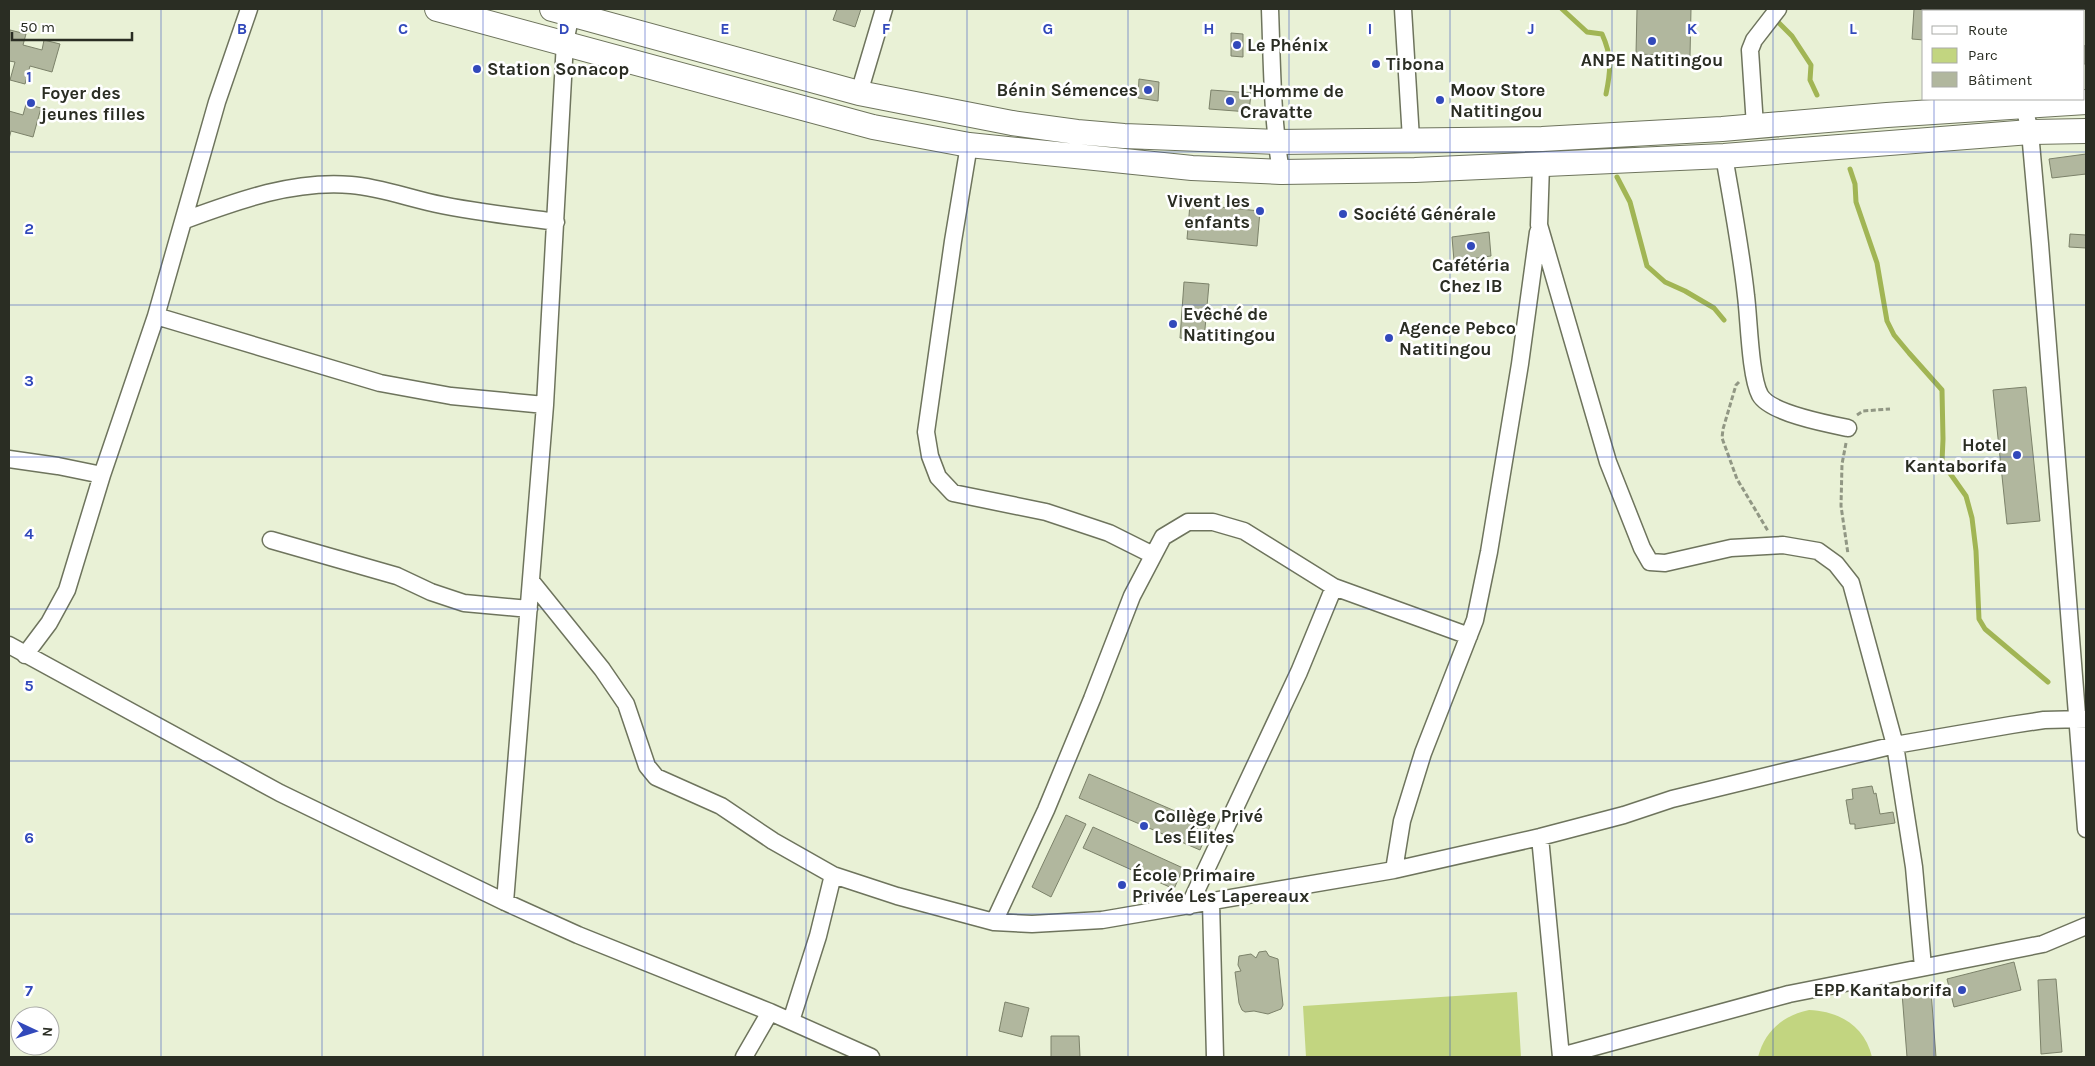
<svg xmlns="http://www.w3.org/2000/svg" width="2095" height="1066" viewBox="0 0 2095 1066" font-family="Karla,sans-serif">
<rect width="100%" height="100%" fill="#e9f1d6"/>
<path fill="#c2d580" d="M 1517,992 L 1521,1057 L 1306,1057 L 1303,1006 Z
M 1809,1010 C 1839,1011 1865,1026 1872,1057 L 1758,1057 C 1765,1031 1782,1016 1809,1010 Z"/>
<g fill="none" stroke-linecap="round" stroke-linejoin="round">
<path stroke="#a1b554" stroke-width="5" d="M 1562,9 L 1587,32 L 1602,34 C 1612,56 1611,70 1606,94
M 1774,18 L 1792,36 L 1811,65 L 1810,80 L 1817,95
M 1850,169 L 1855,184 L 1856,202 L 1877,263 L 1887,321 L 1894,335 L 1909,353 L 1942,390 L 1943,439 L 1942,462 L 1966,496 L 1972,518 L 1976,551 L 1979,619 L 1985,629 L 2048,682
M 1617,177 L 1630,202 L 1647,266 L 1665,282 L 1685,291 L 1714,308 L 1724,320"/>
</g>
<path fill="#b1b79e" stroke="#7c826a" d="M 837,9 L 861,9 L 855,27 L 833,20 Z
M 1637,9 L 1691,9 L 1690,56 L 1636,54 Z
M 1914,9 L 1932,9 L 1932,11 L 1924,11 L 1924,40 L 1912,39 Z
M 1999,9 L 2027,9 L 2027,11 L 1998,11 Z
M 10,30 L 26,34 L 23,45 L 42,50 L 44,40 L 60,44 L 52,72 L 30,66 L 25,84 L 10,80 L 15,62 L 9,61 Z
M 1231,33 L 1243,34 L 1243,57 L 1231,56 Z
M 2086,45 L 2086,64 L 2084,64 L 2084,46 Z
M 1139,79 L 1159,82 L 1158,101 L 1138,98 Z
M 1211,90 L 1251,93 L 1249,112 L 1209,109 Z
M 26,104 L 41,108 L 33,137 L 11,131 L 9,139 L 9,111 L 23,115 Z
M 2086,154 L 2086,174 L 2052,178 L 2049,159 Z
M 1190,204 L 1260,211 L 1257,246 L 1187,239 Z
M 1489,232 L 1491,256 L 1454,261 L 1452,237 Z
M 2070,234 L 2086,235 L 2086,248 L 2069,247 Z
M 1184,282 L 1209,284 L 1204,340 L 1180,338 Z
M 2026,387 L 2040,521 L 2007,524 L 1993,390 Z
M 1089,774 L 1210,826 L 1200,850 L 1079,798 Z
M 1872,786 L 1874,794 L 1876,793 L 1880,814 L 1893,812 L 1895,823 L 1855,829 L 1855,824 L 1850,824 L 1846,800 L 1853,799 L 1852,789 Z
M 1066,815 L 1086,824 L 1051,897 L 1032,887 Z
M 1093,827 L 1183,868 L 1174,889 L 1083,848 Z
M 1266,951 L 1269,956 L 1278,959 L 1283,1005 L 1281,1009 L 1268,1014 L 1254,1011 L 1245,1012 L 1242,1010 L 1239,1003 L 1235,972 L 1241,971 L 1238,965 L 1239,956 L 1251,954 L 1256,958 L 1259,952 Z
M 2014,962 L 2021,990 L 1954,1007 L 1947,979 Z
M 2056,979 L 2062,1052 L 2041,1054 L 2038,980 Z
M 1931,991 L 1936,1057 L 1907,1057 L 1902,993 Z
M 1005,1002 L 1029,1008 L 1022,1037 L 999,1031 Z
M 1051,1036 L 1079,1036 L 1080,1057 L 1051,1057 Z"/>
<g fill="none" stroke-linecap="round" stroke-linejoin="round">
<g stroke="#6e745d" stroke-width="19">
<path id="minor" d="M 1270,9 C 1272,63 1272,118 1281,172
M 1403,9 L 1411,139
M 859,93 L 884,9
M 2024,106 L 2030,132 L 2040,244 L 2086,829
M 1755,126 L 1750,50 L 1754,40 L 1778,9
M 969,145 L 953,241 L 926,432 L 930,456 L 938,477 L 953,493 L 1046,512 L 1109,533 L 1153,555
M 1724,156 C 1732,203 1741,249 1746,296 C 1749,319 1750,376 1760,395 C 1770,413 1828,424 1848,428
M 1541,165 L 1539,225 L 1608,462 L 1642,548 L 1650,562 L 1665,563 L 1731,548 L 1783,545 L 1818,551 L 1836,564 L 1851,583 L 1895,745 L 1914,867 L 1923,967
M 185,220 C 237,201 293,180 351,185 C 377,187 403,196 428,202 C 470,212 514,216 556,222
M 156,316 L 217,102 L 249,9
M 9,459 L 58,466 L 102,475
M 271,540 L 397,576 L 431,592 L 464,603 L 529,609
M 531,581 L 602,669 L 626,704 L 647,766 L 656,777 L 721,806 L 773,841 L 833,875 L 897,896 L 994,922 L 1032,924 L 1102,920 L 1394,870 L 1540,837 L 1624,815 L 1672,799 L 1895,745 L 2011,725 L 2044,720 L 2086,719
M 9,645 L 280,793 L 505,902 L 578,935 L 770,1012 L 871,1057
M 25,655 L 49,623 L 67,590 L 102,475 L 156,316 L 380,383 L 451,396 L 545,405
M 1540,837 L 1561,1057
M 1394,870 L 1402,821 L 1423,753 L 1475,620 L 1489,552 L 1520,364 L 1538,232
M 505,902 L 545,405 L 565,42 L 572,9
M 1211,902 L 1215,1057
M 1189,906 L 1299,672 L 1334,587
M 994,922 L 1046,810 L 1092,699 L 1132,596 L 1163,537 L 1188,522 L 1213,522 L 1244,531 L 1334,587 L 1469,636
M 791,1021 L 818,936 L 833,875
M 1561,1056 L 1789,994 L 2043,944 L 2086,926
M 744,1057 L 770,1012"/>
</g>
<g stroke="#6e745d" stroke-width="26">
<path id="highway" d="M 437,9 L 873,127 L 969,145 L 1192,168 L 1281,172 L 1415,170 L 1724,156 L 2030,132 L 2086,131
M 552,9 L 859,93 L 1012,123 L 1077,132 L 1124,136 L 1276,142 L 1542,139 L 1722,129 L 1887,115 L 2086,102"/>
</g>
<path stroke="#919784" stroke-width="3" stroke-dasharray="5 2.5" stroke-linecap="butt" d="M 1739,382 L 1736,385 L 1723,429 L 1722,438 L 1737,479 L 1768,531
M 1857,415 L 1863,411 L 1890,409
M 1846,443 L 1842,464 L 1841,506 L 1848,554"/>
<use href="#minor" stroke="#fff" stroke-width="16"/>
<use href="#highway" stroke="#fff" stroke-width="24"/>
</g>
<path fill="none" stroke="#3249bb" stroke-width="1" stroke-opacity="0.55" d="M 161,9 L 161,1057M 322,9 L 322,1057M 483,9 L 483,1057M 645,9 L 645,1057M 806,9 L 806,1057M 967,9 L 967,1057M 1128,9 L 1128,1057M 1289,9 L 1289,1057M 1450,9 L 1450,1057M 1612,9 L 1612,1057M 1773,9 L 1773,1057M 1934,9 L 1934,11M 1934,99 L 1934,1057M 9,152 L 2086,152M 9,305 L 2086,305M 9,457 L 2086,457M 9,609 L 2086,609M 9,761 L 2086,761M 9,914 L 2086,914"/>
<g fill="#3249bb" stroke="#fff" stroke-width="2">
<circle cx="1652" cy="41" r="5"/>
<circle cx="1237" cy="45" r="5"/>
<circle cx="1376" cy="64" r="5"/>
<circle cx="477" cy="69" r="5"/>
<circle cx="1148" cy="90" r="5"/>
<circle cx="1440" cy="100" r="5"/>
<circle cx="1230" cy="101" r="5"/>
<circle cx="31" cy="103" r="5"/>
<circle cx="1260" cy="211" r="5"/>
<circle cx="1343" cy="214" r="5"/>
<circle cx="1471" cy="246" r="5"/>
<circle cx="1173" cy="324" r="5"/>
<circle cx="1389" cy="338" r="5"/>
<circle cx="2017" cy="455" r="5"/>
<circle cx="1144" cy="826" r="5"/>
<circle cx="1122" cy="885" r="5"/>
<circle cx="1962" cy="990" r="5"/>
</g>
<g text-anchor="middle" stroke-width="5" stroke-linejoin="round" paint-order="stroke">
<g font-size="18" font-weight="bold" fill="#2a2d23" stroke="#fff" text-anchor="start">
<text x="1247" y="51">Le Phénix</text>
<text x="1652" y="66" text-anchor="middle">ANPE Natitingou</text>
<text x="1386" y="70">Tibona</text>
<text x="487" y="75">Station Sonacop</text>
<text x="1138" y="96" text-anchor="end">Bénin Sémences</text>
<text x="1450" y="96">Moov Store<tspan x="1450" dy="21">Natitingou</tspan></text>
<text x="1240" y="97">L'Homme de<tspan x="1240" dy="21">Cravatte</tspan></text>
<text x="41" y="99">Foyer des<tspan x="41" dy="21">jeunes filles</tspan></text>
<text x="1250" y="207" text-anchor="end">Vivent les<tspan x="1250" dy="21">enfants</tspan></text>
<text x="1353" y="220">Société Générale</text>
<text x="1471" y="271" text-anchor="middle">Cafétéria<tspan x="1471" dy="21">Chez IB</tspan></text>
<text x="1183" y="320">Evêché de<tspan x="1183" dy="21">Natitingou</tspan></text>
<text x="1399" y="334">Agence Pebco<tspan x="1399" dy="21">Natitingou</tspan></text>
<text x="2007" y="451" text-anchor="end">Hotel<tspan x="2007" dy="21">Kantaborifa</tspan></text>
<text x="1154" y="822">Collège Privé<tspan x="1154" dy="21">Les Élites</tspan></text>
<text x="1132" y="881">École Primaire<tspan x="1132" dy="21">Privée Les Lapereaux</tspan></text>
<text x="1952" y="996" text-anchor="end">EPP Kantaborifa</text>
</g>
</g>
<g font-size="16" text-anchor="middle" font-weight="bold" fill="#3249bb" stroke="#fff" stroke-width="5" stroke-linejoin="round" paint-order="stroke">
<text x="242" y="34">B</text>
<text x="403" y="34">C</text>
<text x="564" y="34">D</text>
<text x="725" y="34">E</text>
<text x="886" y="34">F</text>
<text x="1048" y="34">G</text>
<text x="1209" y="34">H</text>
<text x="1370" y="34">I</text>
<text x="1531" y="34">J</text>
<text x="1692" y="34">K</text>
<text x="1853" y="34">L</text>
<text x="29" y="82">1</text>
<text x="29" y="234">2</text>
<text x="29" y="386">3</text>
<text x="29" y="539">4</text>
<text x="29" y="691">5</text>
<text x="29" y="843">6</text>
<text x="29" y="996">7</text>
</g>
<rect width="2095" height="1066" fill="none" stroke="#2a2d23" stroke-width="20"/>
<rect x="1922" y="10" width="162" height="90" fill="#ffffff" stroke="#aaaba7"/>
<rect x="1932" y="26" width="25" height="8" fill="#ffffff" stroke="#aaaba7"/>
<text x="1968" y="35" font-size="15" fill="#2a2d23">Route</text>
<rect x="1932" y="48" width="25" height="15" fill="#c2d580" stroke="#aaaba7"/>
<text x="1968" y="60" font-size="15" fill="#2a2d23">Parc</text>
<rect x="1932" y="72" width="25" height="15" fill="#b1b79e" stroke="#aaaba7"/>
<text x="1968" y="85" font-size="15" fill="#2a2d23">Bâtiment</text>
<g transform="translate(35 1031) rotate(94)"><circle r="24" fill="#ffffff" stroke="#aaaba7"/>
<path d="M0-4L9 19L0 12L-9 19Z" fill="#3249bb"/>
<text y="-8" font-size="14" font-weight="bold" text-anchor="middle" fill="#2a2d23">N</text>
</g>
<path d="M12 32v8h120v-8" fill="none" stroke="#2a2d23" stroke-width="2.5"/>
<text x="20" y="32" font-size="15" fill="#2a2d23" stroke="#ffffff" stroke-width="4" paint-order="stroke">50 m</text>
</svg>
